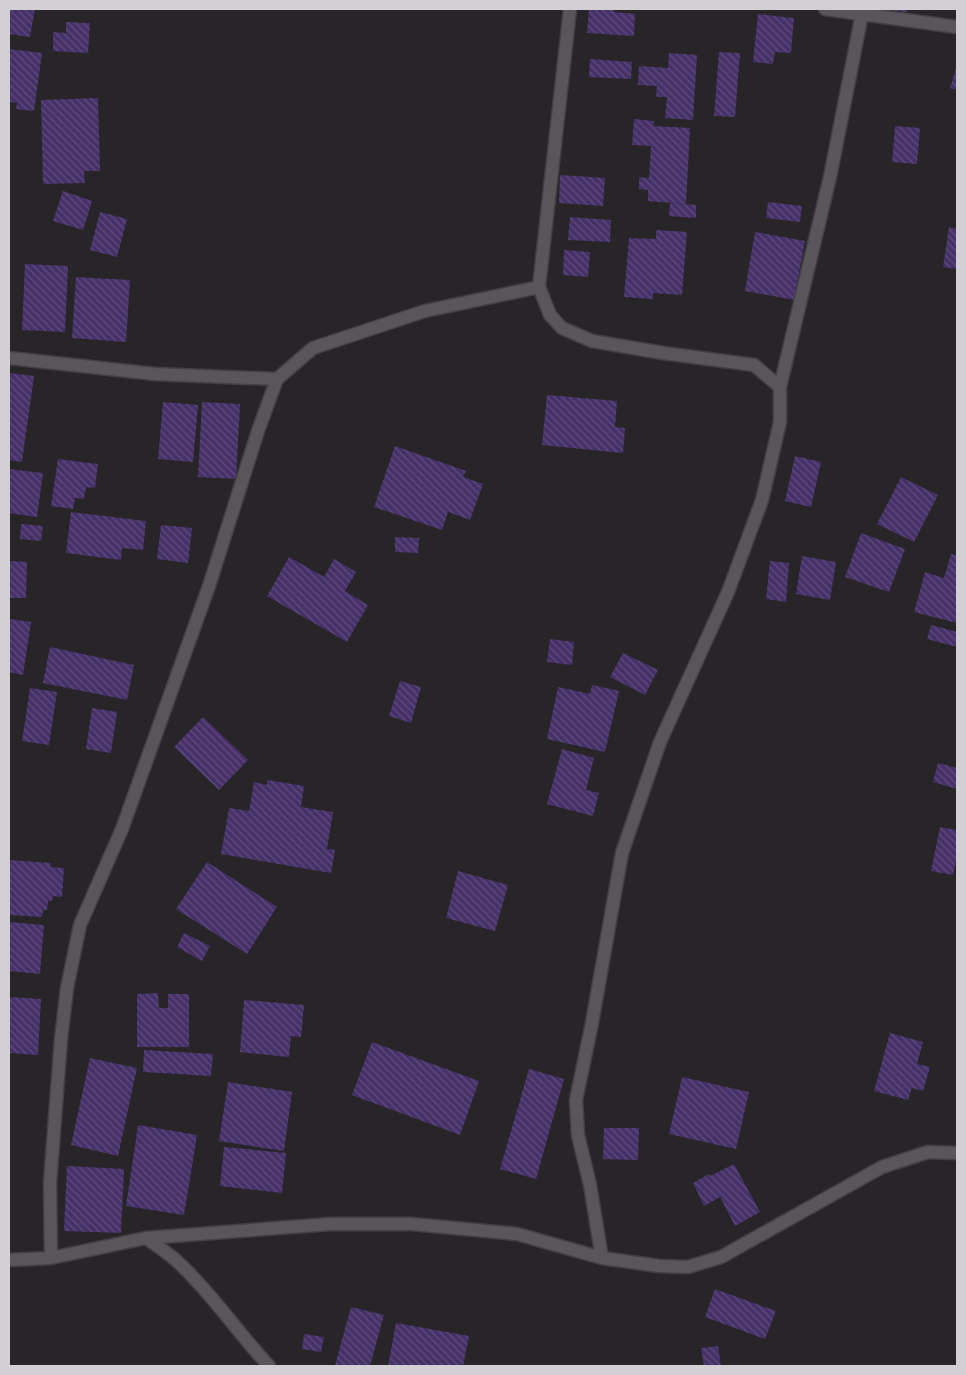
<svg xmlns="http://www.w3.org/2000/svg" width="966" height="1375" viewBox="0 0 966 1375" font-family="Mulish,sans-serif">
<defs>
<pattern id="building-back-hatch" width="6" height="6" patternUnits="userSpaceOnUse" patternTransform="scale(1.25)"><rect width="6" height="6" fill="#453068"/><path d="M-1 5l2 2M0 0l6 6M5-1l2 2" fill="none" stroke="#5f4d7d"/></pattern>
</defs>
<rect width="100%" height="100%" fill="#272528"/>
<path fill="url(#building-back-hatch)" d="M 9,9 L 35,9 L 30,37 L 9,34 Z
M 589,9 L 614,9 L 614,12 L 635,14 L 634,36 L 587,33 Z
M 887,9 L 907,9 L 907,12 L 887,10 Z
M 758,14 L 794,18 L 791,53 L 775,52 L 773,64 L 753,62 Z
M 66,22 L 90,23 L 88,53 L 53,51 L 53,32 L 66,33 Z
M 9,49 L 42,53 L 34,111 L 16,109 L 17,103 L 9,102 Z
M 719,52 L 740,53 L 735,117 L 714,116 Z
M 669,53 L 697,55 L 693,120 L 665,118 L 667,97 L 656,97 L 657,86 L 638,85 L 639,66 L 668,68 Z
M 590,59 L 632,62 L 631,79 L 589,77 Z
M 957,65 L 957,90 L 950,88 Z
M 98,98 L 100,171 L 84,171 L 85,183 L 43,184 L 41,100 Z
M 634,119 L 654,121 L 654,126 L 690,128 L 686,204 L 648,201 L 648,190 L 639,189 L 639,177 L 649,178 L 651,146 L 632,145 Z
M 895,126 L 920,128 L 917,164 L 892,162 Z
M 560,175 L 605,178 L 603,206 L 559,203 Z
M 63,191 L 92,201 L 83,230 L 53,221 Z
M 768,202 L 802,206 L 800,222 L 766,218 Z
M 670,203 L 696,205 L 696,218 L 669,216 Z
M 100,212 L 127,219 L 117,257 L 90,250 Z
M 570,217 L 611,220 L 610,242 L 568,240 Z
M 949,227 L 957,229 L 957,269 L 943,267 Z
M 656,230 L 687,232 L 682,295 L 653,293 L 653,299 L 624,297 L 629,238 L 656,239 Z
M 755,232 L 805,241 L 794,300 L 745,291 Z
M 564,250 L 590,252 L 588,277 L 563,275 Z
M 25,264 L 68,266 L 65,332 L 22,330 Z
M 76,277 L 130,280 L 126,342 L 72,338 Z
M 9,373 L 34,376 L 22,462 L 9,460 Z
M 547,395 L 617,401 L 615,427 L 625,428 L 623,453 L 542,445 Z
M 163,402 L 198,405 L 193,462 L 158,459 Z
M 202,402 L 240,404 L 236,479 L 198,477 Z
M 395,446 L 466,471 L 463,477 L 483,484 L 470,520 L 448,512 L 442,530 L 374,507 Z
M 795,456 L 821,462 L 811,507 L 785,501 Z
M 58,459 L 98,464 L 95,488 L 86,487 L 84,499 L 75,498 L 73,509 L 51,506 Z
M 9,469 L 43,473 L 37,517 L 9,513 Z
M 901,477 L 938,495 L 914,542 L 877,524 Z
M 71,512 L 146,521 L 143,550 L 122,548 L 121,560 L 66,553 Z
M 21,524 L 43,526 L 41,541 L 20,539 Z
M 161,525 L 192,528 L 188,563 L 157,559 Z
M 861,533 L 905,549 L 889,592 L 845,577 Z
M 395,537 L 419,538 L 418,553 L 395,552 Z
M 951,554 L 957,555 L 957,623 L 914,612 L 925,572 L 944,578 Z
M 802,556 L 836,562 L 830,600 L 796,594 Z
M 289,557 L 324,577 L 334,559 L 356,572 L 345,591 L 368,605 L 347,642 L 267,596 Z
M 9,561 L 27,562 L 26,598 L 9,598 Z
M 770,561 L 789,563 L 786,602 L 766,599 Z
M 9,619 L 31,622 L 23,675 L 9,672 Z
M 931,625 L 957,632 L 957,647 L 927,639 Z
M 550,639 L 574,642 L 572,665 L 547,662 Z
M 50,647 L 134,665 L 127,700 L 43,683 Z
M 623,653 L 658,670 L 645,695 L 610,677 Z
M 400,681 L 421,687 L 411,723 L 389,716 Z
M 592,685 L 619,691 L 605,752 L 547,739 L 558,687 L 590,694 Z
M 30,688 L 57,692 L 49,745 L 22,741 Z
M 92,708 L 117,712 L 111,753 L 86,749 Z
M 203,717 L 248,760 L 219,790 L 174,747 Z
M 562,749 L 594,758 L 586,790 L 599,793 L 593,816 L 547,804 Z
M 938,763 L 957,768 L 957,789 L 933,782 Z
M 267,780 L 304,786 L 301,807 L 333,812 L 327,849 L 335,850 L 331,873 L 221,854 L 229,808 L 249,811 L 254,782 L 267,785 Z
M 940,827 L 957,830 L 957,856 L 953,875 L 931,871 Z
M 9,860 L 51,863 L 50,867 L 64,868 L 62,897 L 53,896 L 52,901 L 48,901 L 47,910 L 43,910 L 42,917 L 9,915 Z
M 207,862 L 277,907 L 247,954 L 176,909 Z
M 458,871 L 508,885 L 495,931 L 446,918 Z
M 9,922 L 44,925 L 40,974 L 9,971 Z
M 184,933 L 210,946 L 202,961 L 177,947 Z
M 158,993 L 159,1008 L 168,1008 L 168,994 L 189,994 L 189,1047 L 137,1047 L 137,994 Z
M 9,997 L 41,999 L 38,1055 L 9,1053 Z
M 244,1000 L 304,1005 L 301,1037 L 291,1036 L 289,1057 L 240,1052 Z
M 890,1033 L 923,1042 L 917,1064 L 930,1067 L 923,1091 L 912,1088 L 908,1100 L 874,1091 Z
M 372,1042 L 479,1081 L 460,1135 L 352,1095 Z
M 144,1050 L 213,1054 L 211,1076 L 143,1072 Z
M 90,1058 L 137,1068 L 118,1156 L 71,1145 Z
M 529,1069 L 564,1079 L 536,1179 L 500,1169 Z
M 682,1077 L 749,1092 L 736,1149 L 669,1134 Z
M 228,1082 L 292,1092 L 284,1151 L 219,1141 Z
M 138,1125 L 197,1135 L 184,1215 L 126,1206 Z
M 604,1128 L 639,1128 L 638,1160 L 603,1159 Z
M 224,1147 L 286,1153 L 282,1193 L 220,1186 Z
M 734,1164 L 760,1212 L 735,1226 L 720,1197 L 704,1206 L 693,1183 L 709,1174 L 710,1176 Z
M 67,1166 L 124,1169 L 121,1233 L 64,1231 Z
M 715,1289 L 776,1311 L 765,1339 L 705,1317 Z
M 351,1307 L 384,1315 L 370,1366 L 341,1366 L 335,1365 Z
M 396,1323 L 469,1336 L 463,1366 L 388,1366 Z
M 304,1334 L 324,1337 L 321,1352 L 302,1349 Z
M 718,1346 L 721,1366 L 704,1366 L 701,1348 Z"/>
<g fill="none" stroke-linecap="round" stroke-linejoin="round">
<g stroke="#424043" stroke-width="15">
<path id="street" d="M 570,9 L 539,287 L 550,315 L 562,328 L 592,341 L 663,353 L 754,365 L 780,387 L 780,422 L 762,500 L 728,592 L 660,742 L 622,853 L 592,1023 L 576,1100 L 578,1135 L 590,1185 L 602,1258
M 825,9 L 957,27
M 9,358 L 155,374 L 277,379
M 780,387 L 830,177 L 862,14
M 146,1238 C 157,1246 170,1254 180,1264 C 213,1295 238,1333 269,1366
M 51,1258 L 50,1183 L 61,1039 L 67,988 L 80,925 L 122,829 L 209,586 L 258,431 L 277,379 L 313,348 L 425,311 L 539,287
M 9,1260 L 51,1258 L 146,1238 L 331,1224 L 412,1224 L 517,1234 L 602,1258 L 659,1266 L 688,1267 L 721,1257 L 882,1167 L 928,1152 L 957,1153"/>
</g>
<use href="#street" stroke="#585659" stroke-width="12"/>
</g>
<rect width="966" height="1375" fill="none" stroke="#d2d0d3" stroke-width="20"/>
</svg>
